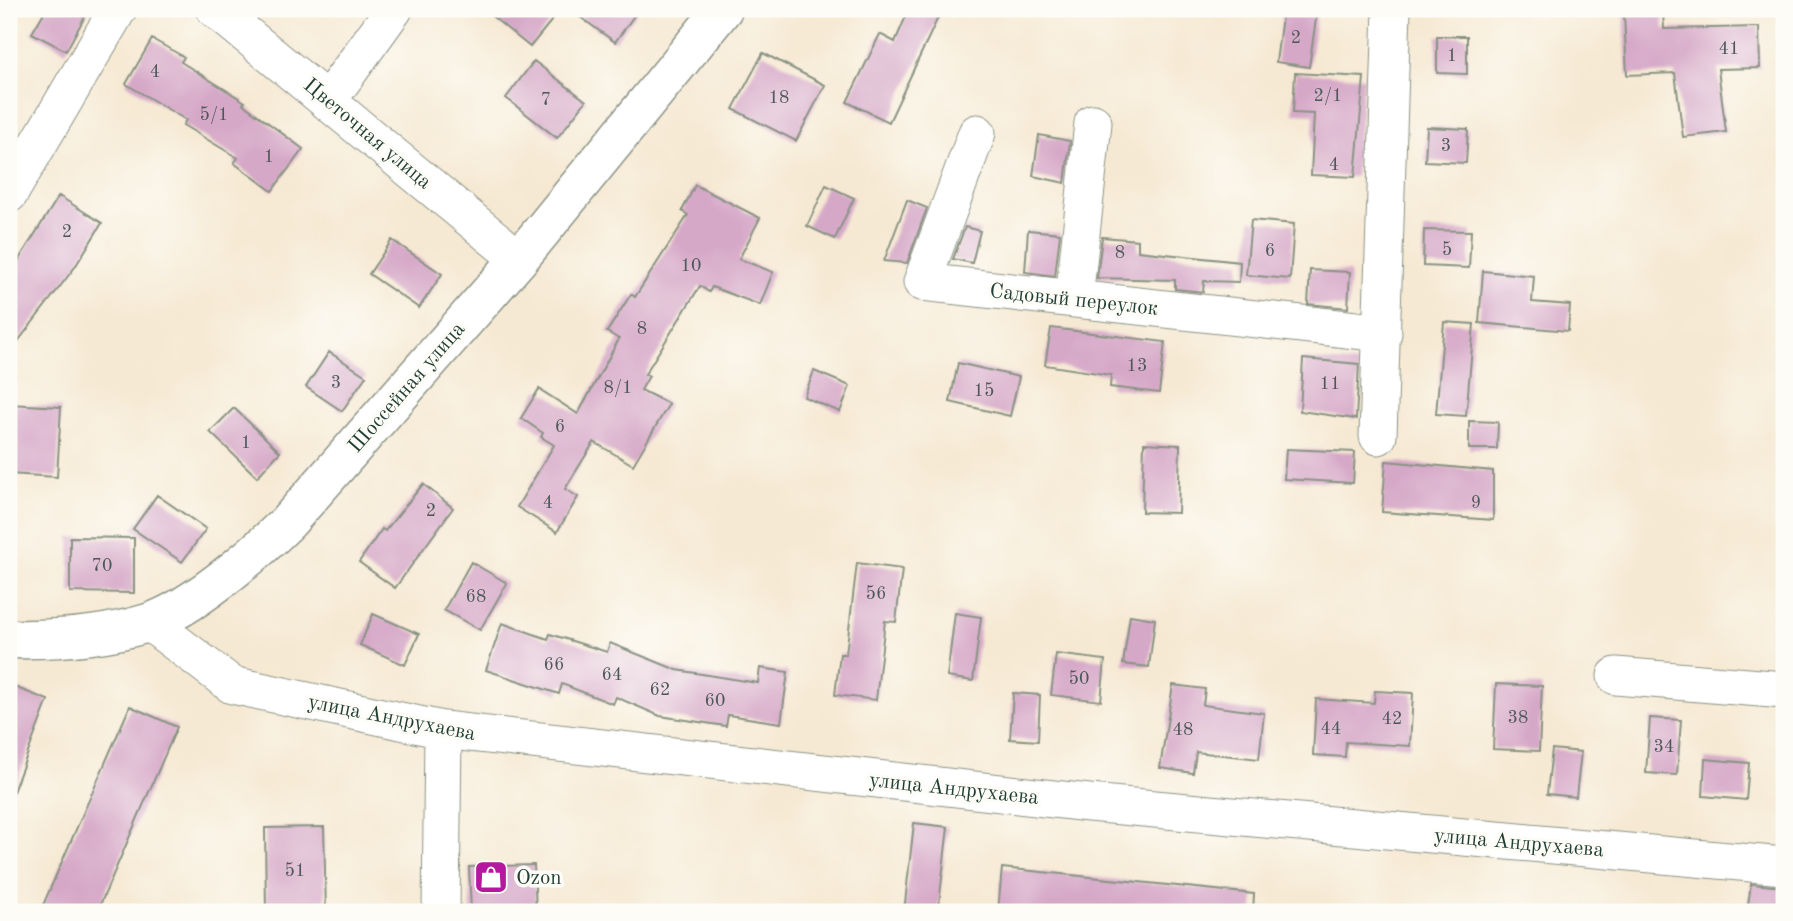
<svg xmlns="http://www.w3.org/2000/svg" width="1793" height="921" viewBox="0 0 1793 921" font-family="'Old Standard TT',serif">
<rect width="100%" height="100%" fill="#fdfcf7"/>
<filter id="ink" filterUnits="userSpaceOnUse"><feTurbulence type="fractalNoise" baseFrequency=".0143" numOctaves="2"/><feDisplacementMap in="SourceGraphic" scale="14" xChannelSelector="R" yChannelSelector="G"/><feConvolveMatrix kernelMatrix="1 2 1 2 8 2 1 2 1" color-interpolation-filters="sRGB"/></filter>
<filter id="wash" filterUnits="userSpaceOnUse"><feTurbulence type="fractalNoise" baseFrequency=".00686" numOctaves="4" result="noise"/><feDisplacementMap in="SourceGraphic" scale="28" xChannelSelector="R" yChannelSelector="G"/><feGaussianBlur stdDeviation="1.57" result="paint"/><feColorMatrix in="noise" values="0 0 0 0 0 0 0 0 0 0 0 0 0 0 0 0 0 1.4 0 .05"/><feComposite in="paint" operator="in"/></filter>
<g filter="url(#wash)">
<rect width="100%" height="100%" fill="#f6e9d3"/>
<g id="blocks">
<path fill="#d6a8c8" d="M 46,9 L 89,9 L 66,51 L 32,33 Z
M 483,9 L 561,9 L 530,47 Z
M 569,9 L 639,9 L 615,42 Z
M 909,9 L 942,9 L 889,122 L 847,102 L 880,34 L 895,42 Z
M 1283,9 L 1317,12 L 1309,67 L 1276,62 Z
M 1663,12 L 1664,29 L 1759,27 L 1760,68 L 1718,69 L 1726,132 L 1683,137 L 1675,73 L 1627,75 L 1624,14 Z
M 1437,36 L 1467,36 L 1467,74 L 1437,73 Z
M 152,39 L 184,57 L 181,62 L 245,102 L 243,104 L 303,149 L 272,191 L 234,163 L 238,158 L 183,125 L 186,120 L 126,84 Z
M 763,53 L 825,85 L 796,141 L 733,109 Z
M 534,61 L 586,101 L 557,138 L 506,98 Z
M 1295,73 L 1364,77 L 1355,177 L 1311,175 L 1314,114 L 1293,113 Z
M 1427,127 L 1468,129 L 1466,163 L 1425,161 Z
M 1039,135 L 1070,141 L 1065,183 L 1033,176 Z
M 695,185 L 760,218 L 739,259 L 773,272 L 760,305 L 712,287 L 709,292 L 700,286 L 645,374 L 649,376 L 641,390 L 669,404 L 633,465 L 594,442 L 565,489 L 578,497 L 557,532 L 517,507 L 554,445 L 541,437 L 543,433 L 521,418 L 539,389 L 578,414 L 619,339 L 607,332 L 631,294 L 635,297 L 688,215 L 682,211 Z
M 826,185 L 854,198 L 835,239 L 807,226 Z
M 59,196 L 102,223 L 75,267 L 9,353 L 9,275 Z
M 907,200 L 927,208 L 907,263 L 884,261 Z
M 1251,220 L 1294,224 L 1290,279 L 1246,275 Z
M 965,227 L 980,231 L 972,263 L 953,259 Z
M 1028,230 L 1060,233 L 1055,276 L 1025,272 Z
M 1424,230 L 1471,231 L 1469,268 L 1423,266 Z
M 1102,237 L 1138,240 L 1138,251 L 1240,262 L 1239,282 L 1204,281 L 1203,292 L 1175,289 L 1175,280 L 1097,278 Z
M 392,240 L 442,274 L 419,308 L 369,274 Z
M 1310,270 L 1350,272 L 1348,308 L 1308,304 Z
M 1483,271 L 1534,276 L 1532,302 L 1570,305 L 1568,331 L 1479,323 Z
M 1444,322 L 1474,324 L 1466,416 L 1436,414 Z
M 1051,328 L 1165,342 L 1159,393 L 1110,387 L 1111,375 L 1045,365 Z
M 329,352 L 366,376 L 342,411 L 306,387 Z
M 1303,359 L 1359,364 L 1356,419 L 1300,411 Z
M 958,363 L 1019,377 L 1010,416 L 950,402 Z
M 814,371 L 850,386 L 840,412 L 804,397 Z
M 9,404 L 61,407 L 57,477 L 9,474 Z
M 234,408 L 280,452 L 257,477 L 210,432 Z
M 1469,421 L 1498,422 L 1497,449 L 1469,449 Z
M 1144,443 L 1180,445 L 1178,513 L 1142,512 Z
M 1286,449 L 1355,452 L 1353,483 L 1284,479 Z
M 1386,461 L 1493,471 L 1493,520 L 1382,512 Z
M 423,484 L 453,508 L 395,588 L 359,562 L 382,529 L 385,531 Z
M 157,495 L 206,529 L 182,562 L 133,529 Z
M 70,537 L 134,538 L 134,593 L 70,592 Z
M 471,562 L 507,583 L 480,630 L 444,610 Z
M 857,563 L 902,569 L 896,622 L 885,621 L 876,700 L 835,695 L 840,654 L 846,654 Z
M 955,613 L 981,617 L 973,681 L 947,677 Z
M 373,614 L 419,634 L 405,665 L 360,645 Z
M 1130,615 L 1155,619 L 1149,667 L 1123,664 Z
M 502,623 L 548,639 L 550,634 L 607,652 L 610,643 L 677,670 L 758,683 L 760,668 L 788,672 L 781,723 L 728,715 L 726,726 L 660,716 L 616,697 L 613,704 L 562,684 L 559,694 L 486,670 Z
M 1056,654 L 1105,660 L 1101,701 L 1051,695 Z
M 1496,684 L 1542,686 L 1539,751 L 1493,749 Z
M 9,685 L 48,700 L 11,797 L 9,796 Z
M 1173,685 L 1205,689 L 1203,705 L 1264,713 L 1259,759 L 1196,752 L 1193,773 L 1160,768 Z
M 1375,691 L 1413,693 L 1410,746 L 1346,742 L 1345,757 L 1313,755 L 1316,699 L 1374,703 Z
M 1013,693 L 1040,695 L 1038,741 L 1010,739 Z
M 130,706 L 177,727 L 97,912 L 40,912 Z
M 1650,718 L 1681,720 L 1677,775 L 1646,773 Z
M 1552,749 L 1581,752 L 1576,797 L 1547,794 Z
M 1705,759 L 1749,763 L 1746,800 L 1703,796 Z
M 914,823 L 948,827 L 938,912 L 904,912 Z
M 324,827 L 326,912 L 266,912 L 265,828 Z
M 534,865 L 536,912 L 471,912 L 469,867 Z
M 1002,868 L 1254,894 L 1253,912 L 998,912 Z
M 1751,884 L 1784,887 L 1784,912 L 1747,912 Z"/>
</g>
</g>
<g filter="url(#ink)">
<use href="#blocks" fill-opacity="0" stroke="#8a9384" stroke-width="2"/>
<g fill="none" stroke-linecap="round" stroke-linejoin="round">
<g stroke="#8a9384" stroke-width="39">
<path id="minor" d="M 215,9 L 519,259
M 329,99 L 394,9
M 977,133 L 922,282 L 1383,333
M 9,194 L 118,9
M 1074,299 L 1093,123
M 1378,436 L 1392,9
M 150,623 L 232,685 L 443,730 L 1089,803 L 1784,866
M 1616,676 L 1784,690
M 441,912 L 443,730"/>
</g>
<g stroke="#8a9384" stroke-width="41">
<path id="major" d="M 9,639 C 56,640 102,637 148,623 C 190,610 255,554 288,522 L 519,259 L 723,9"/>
</g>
<use href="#minor" stroke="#fff" stroke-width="37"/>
<use href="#major" stroke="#fff" stroke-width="38"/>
</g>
</g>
<defs>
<g id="shop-square" transform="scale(1.75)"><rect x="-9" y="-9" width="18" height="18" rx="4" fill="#b5179e" stroke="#fdfcf7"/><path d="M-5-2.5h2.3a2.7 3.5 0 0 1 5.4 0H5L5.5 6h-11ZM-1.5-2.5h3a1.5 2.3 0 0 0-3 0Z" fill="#fff"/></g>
</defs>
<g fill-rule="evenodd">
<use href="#shop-square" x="491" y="877"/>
</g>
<g text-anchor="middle" stroke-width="7" stroke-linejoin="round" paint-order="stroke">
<g font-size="18" fill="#4d5859">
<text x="1296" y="43">2</text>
<text x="1729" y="54">41</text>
<text x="1452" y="61">1</text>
<text x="155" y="77">4</text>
<text x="1328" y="101">2/1</text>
<text x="779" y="103">18</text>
<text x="546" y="105">7</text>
<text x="214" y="120">5/1</text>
<text x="1446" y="151">3</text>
<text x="269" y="162">1</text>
<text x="1334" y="170">4</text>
<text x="67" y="237">2</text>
<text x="1447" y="255">5</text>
<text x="1270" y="256">6</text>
<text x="1120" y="258">8</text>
<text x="691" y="271">10</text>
<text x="642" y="334">8</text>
<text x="1137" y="371">13</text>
<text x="336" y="388">3</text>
<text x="1330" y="389">11</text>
<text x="618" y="393">8/1</text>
<text x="984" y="396">15</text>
<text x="560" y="432">6</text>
<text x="246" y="448">1</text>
<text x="548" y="508">4</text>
<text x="1476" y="508">9</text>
<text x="431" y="516">2</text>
<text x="102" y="571">70</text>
<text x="876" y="599">56</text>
<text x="476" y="602">68</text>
<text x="554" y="670">66</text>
<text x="612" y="680">64</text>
<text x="1079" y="684">50</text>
<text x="660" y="695">62</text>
<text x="715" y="706">60</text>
<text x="1518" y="723">38</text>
<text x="1392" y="724">42</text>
<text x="1331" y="734">44</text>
<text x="1183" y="735">48</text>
<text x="1664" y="752">34</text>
<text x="295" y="876">51</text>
</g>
<g font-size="21" fill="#1f3d34" stroke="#fdfcf7">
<text transform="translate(368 133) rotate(40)" y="7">Цветочная улица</text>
<text transform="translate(1074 299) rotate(6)" y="7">Садовый переулок</text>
<text transform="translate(406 387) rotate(-49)" y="7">Шоссейная улица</text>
<text transform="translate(392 717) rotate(11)" y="7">улица Андрухаева</text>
<text transform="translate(954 788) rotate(6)" y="7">улица Андрухаева</text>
<text transform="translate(1519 842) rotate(5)" y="7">улица Андрухаева</text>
</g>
<g font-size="21" fill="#1f3d34" stroke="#fdfcf7" text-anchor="start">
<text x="516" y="884">Ozon</text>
</g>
</g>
<rect width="1793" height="921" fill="none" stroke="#fdfcf7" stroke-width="35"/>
</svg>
